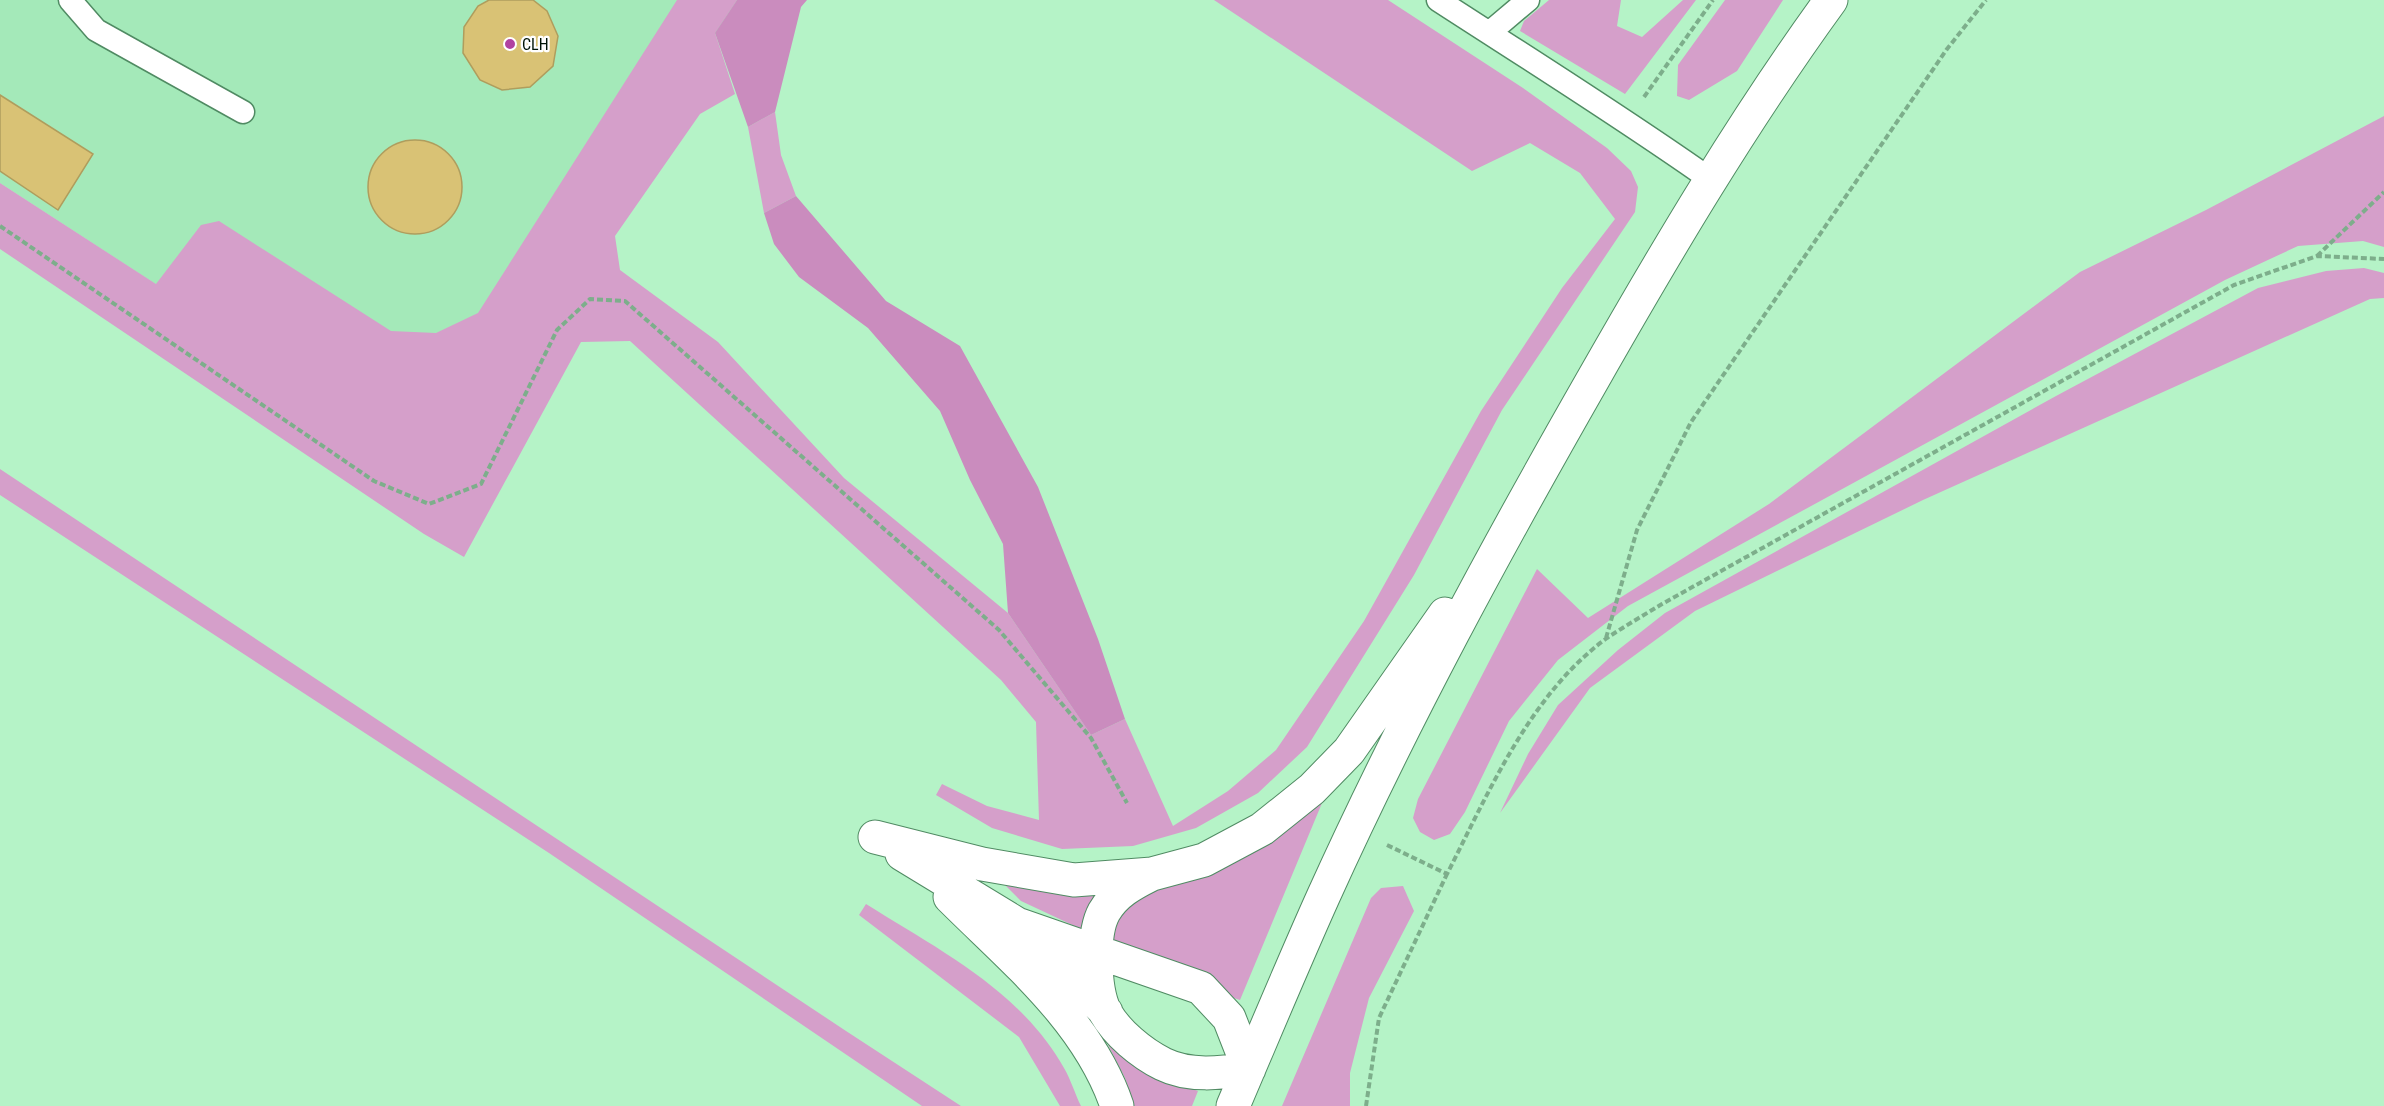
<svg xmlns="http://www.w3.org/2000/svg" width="2384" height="1106" viewBox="0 0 2384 1106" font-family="'Roboto Condensed',sans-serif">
<rect width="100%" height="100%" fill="#b5f3c7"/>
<path fill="#a4e9b9" d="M 0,0 L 737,0 L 433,464 L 0,183 Z"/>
<path fill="#d59fca" d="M 677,0 L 737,0 L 715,33 L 735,94 L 700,114 L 615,236 L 620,270 L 718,342 L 844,478 L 1008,613 L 1091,735 L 1125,719 L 1173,826 L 1228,791 L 1276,750 L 1364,621 L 1481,411 L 1562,288 L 1615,219 L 1580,173 L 1530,143 L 1472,171 L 1214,0 L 1388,0 L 1523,88 L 1607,148 L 1631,171 L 1638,187 L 1635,212 L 1502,410 L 1414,575 L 1307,747 L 1258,793 L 1196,828 L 1133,846 L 1062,849 L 992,828 L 936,795 L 942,784 L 987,806 L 1039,820 L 1036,722 L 1001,680 L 630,341 L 581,342 L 464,557 L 424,534 L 0,249 L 0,183 L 156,284 L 201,225 L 219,221 L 391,331 L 436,333 L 478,313 Z
M 1549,0 L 1621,0 L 1617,26 L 1642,37 L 1683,0 L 1696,0 L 1625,94 L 1520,31 L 1524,21 Z
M 1725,0 L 1783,0 L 1737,71 L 1689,100 L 1677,96 L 1678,65 Z
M 775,112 L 781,155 L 796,196 L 764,213 L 748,127 Z
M 2384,116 L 2384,247 L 2363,241 L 2298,246 L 2225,280 L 1628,606 L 1558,660 L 1509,721 L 1465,812 L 1450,834 L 1434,840 L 1420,832 L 1413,818 L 1418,799 L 1537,569 L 1588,618 L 1769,504 L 2080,272 L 2206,210 Z
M 2364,268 L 2384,273 L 2384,298 L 2370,299 L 1923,500 L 1695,611 L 1590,688 L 1500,813 L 1528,754 L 1558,705 L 1618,650 L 1665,613 L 2056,396 L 2258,288 L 2326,271 Z
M 0,469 L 846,1031 L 961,1106 L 922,1106 L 549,853 L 0,495 Z
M 1327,791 L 1240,1000 L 1234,998 L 1207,973 L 1108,939 L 1117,918 L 1137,894 Z
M 996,876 L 1102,891 L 1089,909 L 1081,929 L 1021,901 Z
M 1403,886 L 1414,911 L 1369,998 L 1350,1073 L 1350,1106 L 1282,1106 L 1371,898 L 1381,888 Z
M 866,904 C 939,950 1020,990 1064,1068 C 1071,1080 1075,1094 1081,1106 L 1060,1106 L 1019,1037 L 859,915 Z
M 1096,1021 L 1156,1075 L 1198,1091 L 1192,1106 L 1134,1106 L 1125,1078 Z"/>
<path fill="#ca8cbe" d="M 737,0 L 807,0 L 801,7 L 775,112 L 748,127 L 715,33 Z
M 796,196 L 886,301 L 960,346 L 1038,487 L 1098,639 L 1125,719 L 1091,735 L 1008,613 L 1003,544 L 970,480 L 940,411 L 868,328 L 799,277 L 774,244 L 764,213 Z"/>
<path fill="#d9c275" stroke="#af9d5d" stroke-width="1.5" d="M 489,0 L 533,0 L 547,11 L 558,36 L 553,66 L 530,87 L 502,90 L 480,80 L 463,53 L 464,27 L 478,6 Z
M 0,95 L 93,154 L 58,210 L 0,171 Z
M368 187a47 47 0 1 1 94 0a47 47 0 1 1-94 0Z"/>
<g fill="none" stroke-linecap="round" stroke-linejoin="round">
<g stroke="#508b63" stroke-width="25">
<path id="service" d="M 70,0 L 96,30 L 243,112
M 1438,0 C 1529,59 1622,117 1711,180
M 1489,33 L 1528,0"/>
</g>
<g stroke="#508b63" stroke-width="35">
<path id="tertiary" d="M 875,837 L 982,864 L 1074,880 L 1152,874 L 1204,860 L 1262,829 L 1312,789 L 1349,751 L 1445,614
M 902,854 L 1017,924 L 1201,988 L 1229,1018 L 1249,1069
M 1150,875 C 1132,884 1115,893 1104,912 C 1092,934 1094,989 1105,1012 C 1117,1033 1141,1053 1163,1064 C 1189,1077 1221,1073 1249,1069
M 950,897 C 1012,959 1088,1020 1117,1106
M 1021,927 L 1106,1012
M 1233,1106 C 1263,1036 1292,966 1323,897 C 1403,720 1496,549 1592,381 C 1666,251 1743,121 1831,0"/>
</g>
<path stroke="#7dae8b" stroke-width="4" stroke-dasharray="6 3" stroke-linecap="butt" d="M 1644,97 L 1713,0
M 0,226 L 374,481 L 429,504 L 481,484 L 557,330 L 590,299 L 625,301 L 999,630 L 1091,738 L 1127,803
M 2317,256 L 2384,192
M 1606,638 L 1637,530 L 1691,422 L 1947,49 L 1986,0
M 1387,845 L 1447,874 C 1489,792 1530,694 1607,638 C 1625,626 1644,615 1662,604 L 2234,285 L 2317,256 L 2384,259
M 1366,1106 L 1379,1018 L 1447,874"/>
<use href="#service" stroke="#fff" stroke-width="22"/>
<use href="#tertiary" stroke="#fff" stroke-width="33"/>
</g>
<circle fill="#b042a1" stroke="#fff" stroke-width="2" cx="510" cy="44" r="6"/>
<g text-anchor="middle" stroke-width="4.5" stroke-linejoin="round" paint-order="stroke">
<g font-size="16" fill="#001305" stroke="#fff" text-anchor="start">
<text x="522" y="50">CLH</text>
</g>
</g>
</svg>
